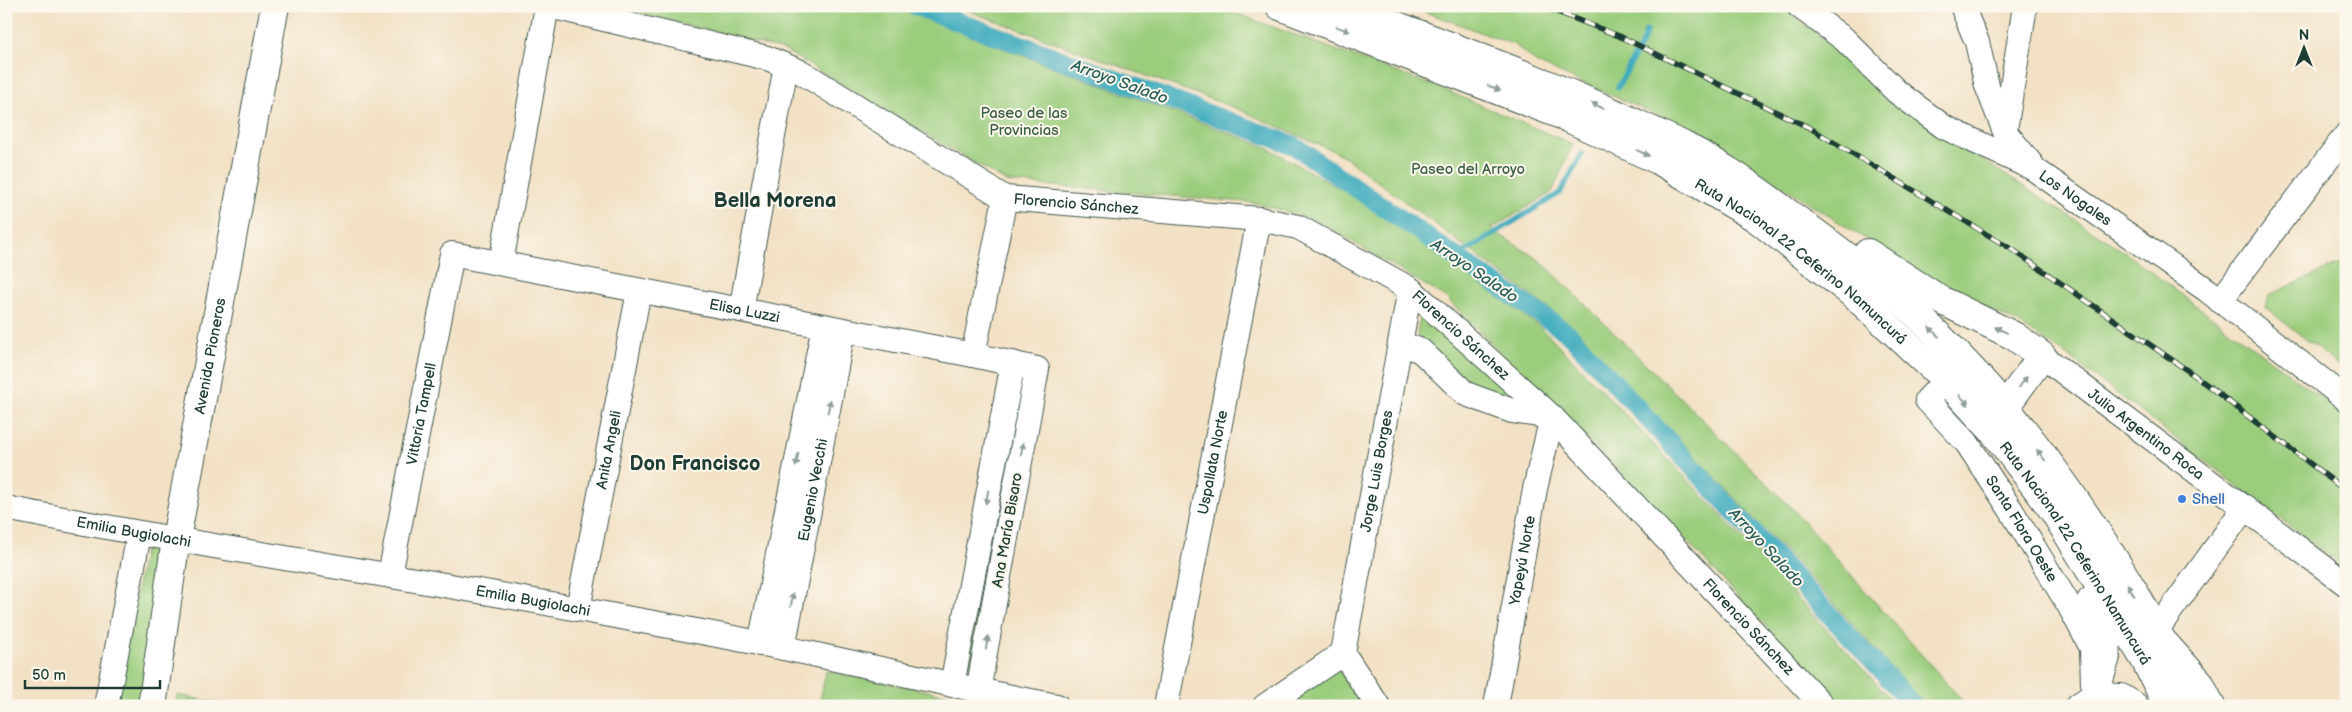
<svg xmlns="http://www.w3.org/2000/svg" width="2352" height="712" viewBox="0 0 2352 712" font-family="'Balsamiq Sans',sans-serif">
<rect width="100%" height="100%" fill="#fbf7ec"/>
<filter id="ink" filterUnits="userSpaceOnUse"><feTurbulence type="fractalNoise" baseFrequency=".02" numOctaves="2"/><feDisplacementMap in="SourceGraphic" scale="10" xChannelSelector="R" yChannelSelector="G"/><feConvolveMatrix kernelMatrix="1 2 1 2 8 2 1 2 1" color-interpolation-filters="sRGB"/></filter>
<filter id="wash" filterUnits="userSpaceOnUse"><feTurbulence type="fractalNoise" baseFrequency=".0096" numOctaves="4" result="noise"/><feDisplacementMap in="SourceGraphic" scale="20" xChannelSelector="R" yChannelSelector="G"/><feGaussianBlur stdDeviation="1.12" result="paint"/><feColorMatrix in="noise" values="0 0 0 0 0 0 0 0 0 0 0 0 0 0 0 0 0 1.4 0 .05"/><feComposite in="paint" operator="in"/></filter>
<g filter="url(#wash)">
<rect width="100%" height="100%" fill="#f2e1c4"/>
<path fill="#9bcd7d" stroke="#5d8558" d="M 612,6 L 891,6 L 1266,147 L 1371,206 L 1543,329 L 1705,498 L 1897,706 L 1840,706 L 1654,506 L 1445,297 L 1316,220 L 1256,203 L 1007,182 L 784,50 Z
M 955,6 L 1216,6 L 1437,87 L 1573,144 L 1552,192 L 1491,229 L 1541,261 L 1790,506 L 1967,706 L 1926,706 L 1818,586 L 1572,326 L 1342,155 L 1238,109 Z
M 1409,6 L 1781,6 L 1834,47 L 1894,103 L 2120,249 L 2346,416 L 2346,569 L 2064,353 L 2018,323 L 1933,282 L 1724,149 L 1657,115 L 1537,63 L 1515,45 Z
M 2346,261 L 2346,371 L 2266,308 L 2269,295 Z
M 1421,311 L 1518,402 L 1470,385 L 1417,334 Z
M 1016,387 L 1024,388 L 971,673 L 964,672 Z
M 145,545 L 173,550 L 143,706 L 115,706 Z
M 1338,669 L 1363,706 L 1284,706 Z
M 826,671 L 953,696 L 952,706 L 819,706 Z
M 177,695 L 235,706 L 175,706 Z"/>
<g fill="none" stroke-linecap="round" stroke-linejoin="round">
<path stroke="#3eabbd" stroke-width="5.5" d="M 1618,87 L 1644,39 L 1646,31
M 1456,257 L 1560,193 L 1582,154"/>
<path stroke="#3eabbd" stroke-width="19" d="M 916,6 L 1293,145 L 1569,334 L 1914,706"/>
</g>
</g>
<g filter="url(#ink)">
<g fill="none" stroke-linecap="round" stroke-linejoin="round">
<g stroke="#3f564a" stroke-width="26">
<g id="minor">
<path id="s1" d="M 550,6 L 767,58 L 801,72 L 1005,198 L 1259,219 L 1298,227 L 1410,289 L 1552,417 L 1823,706"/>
<path id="s2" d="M 1799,6 L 1844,39 L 1897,92 L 1944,127 L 2034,169 L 2207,290 L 2346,399"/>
<path d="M 1962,6 L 1977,42 L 1987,86 L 2005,132 L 2032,165"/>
<path d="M 2005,130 L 2025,6"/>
<path d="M 501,263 L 547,6"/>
<path d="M 2220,301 L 2346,135"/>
<path d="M 741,310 L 786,66"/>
<path d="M 1400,343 L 1421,351 L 1466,394 L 1512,411 L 1552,417"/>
<path d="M 973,355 L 1005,198"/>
<path id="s3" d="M 2042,356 L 2346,584"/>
<path id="s4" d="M 1946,380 L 1927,400 L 1967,443 L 2011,510 L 2070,607 L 2092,648 L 2093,687"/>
<path id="s5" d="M 6,508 C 196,546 388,573 578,609 C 647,622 715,634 784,648 C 875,667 966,689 1057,706"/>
<path id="s6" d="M 390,575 L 452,254 L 973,355 L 1037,369 L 978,691"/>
<path id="s7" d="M 578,609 L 639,291"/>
<path d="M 760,644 L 824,326"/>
<path id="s8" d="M 783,648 L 843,330"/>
<path id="s9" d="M 1343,653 L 1410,289"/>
<path d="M 952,685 L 1013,363"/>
<path d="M 106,706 L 139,534"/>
<path id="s10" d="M 1166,706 L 1259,219"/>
<path d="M 1265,706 L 1343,653 L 1378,706"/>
<path id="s11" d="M 1496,706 L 1535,489 L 1552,417"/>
<path d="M 2213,706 L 2201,681 L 2156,631 L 2245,507"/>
</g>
</g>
<g stroke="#3f564a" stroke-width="30">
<g id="major">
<path id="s12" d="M 152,706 L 176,539 L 275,6"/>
</g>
</g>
<g stroke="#3f564a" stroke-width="30">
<g id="highway">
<path id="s13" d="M 1280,6 L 1564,116 L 1660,161 L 1756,218 L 1854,295 L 1946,380 L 1994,432 L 2053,510 L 2145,660 L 2168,706"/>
<path d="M 1345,6 C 1436,41 1528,74 1616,114 C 1654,132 1693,148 1728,171 C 1749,184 1769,199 1789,214 C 1848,256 1905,300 1955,352 C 2049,448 2137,585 2195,706"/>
<path d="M 1868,253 L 1939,299 L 2014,336 L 2042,356 L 2005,407"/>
<path d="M 2094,697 L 2121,698 L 2134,706"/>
<path d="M 2080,706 L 2094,697 L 2106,657 L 2107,636 L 2100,617 L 2091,601"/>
</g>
</g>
<use href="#minor" stroke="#fff" stroke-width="24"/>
<use href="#major" stroke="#fff" stroke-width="28"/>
<use href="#highway" stroke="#fff" stroke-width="28"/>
<g stroke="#1f3d34" stroke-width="5.5">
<path id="rail" d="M 1542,6 L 1619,36 L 1810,128 L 2013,250 L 2194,375 L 2346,491"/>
</g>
<use href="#rail" stroke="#fbf7ec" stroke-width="4" stroke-dasharray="11" stroke-linecap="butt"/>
</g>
<defs><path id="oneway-solid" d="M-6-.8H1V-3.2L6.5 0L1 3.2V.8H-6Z" transform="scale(1.25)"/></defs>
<g fill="#8f9e9a">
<use href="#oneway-solid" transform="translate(1343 29) rotate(20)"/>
<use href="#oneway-solid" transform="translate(1494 88) rotate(22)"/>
<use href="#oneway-solid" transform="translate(1598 106) rotate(-155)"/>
<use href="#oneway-solid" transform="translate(1643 153) rotate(25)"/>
<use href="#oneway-solid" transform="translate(2001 330) rotate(-155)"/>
<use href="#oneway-solid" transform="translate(1934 332) rotate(-136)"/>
<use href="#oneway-solid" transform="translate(2023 382) rotate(-54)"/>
<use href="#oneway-solid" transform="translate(1964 400) rotate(47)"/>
<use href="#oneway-solid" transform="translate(829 406) rotate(-79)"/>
<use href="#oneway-solid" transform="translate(1022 449) rotate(-80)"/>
<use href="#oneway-solid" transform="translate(2041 455) rotate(-127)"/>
<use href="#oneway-solid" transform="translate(797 460) rotate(101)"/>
<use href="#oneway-solid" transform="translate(987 497) rotate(101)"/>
<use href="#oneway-solid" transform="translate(2131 590) rotate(-121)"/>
<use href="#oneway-solid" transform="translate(792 600) rotate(-79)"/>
<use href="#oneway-solid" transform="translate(987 643) rotate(-80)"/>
</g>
</g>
<circle fill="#3f7fe0" stroke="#fbf7ec" stroke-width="2" cx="2182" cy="499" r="5"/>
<g text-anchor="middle" stroke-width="4" stroke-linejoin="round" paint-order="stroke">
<g font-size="15" fill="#3e6146" stroke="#fbf7ec">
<text x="1024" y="118">Paseo de las<tspan x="1024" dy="17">Provincias</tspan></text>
<text x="1468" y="174">Paseo del Arroyo</text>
</g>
<g font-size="15" fill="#1f3d34" stroke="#fbf7ec">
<text dy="5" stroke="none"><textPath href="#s2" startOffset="339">Los Nogales</textPath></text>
<text dy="5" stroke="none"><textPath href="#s1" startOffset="571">Florencio Sánchez</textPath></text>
<text dy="5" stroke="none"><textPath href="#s13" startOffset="584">Ruta Nacional 22 Ceferino Namuncurá</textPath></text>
<text dy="5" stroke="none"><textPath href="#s6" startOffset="625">Elisa Luzzi</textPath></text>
<text dy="5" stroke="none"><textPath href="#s1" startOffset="991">Florencio Sánchez</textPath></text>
<text dy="5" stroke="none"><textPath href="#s12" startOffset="355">Avenida Pioneros</textPath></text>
<text dy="5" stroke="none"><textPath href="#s6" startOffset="164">Vittoria Tampell</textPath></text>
<text dy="5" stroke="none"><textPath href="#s3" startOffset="130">Julio Argentino Roca</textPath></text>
<text dy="5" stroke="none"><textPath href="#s7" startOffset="162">Anita Angeli</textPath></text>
<text dy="5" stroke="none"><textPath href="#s10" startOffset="248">Uspallata Norte</textPath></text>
<text dy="5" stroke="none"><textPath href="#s9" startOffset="185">Jorge Luis Borges</textPath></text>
<text dy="5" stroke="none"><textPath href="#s8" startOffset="161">Eugenio Vecchi</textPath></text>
<text dy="5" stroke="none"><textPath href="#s4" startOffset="188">Santa Flora Oeste</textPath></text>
<text transform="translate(1007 530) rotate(-80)" y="5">Ana María Bisaro</text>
<text dy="5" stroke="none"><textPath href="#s5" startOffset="130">Emilia Bugiolachi</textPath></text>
<text dy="5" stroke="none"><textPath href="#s13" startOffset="989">Ruta Nacional 22 Ceferino Namuncurá</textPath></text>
<text dy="5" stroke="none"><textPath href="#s11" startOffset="148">Yapeyú Norte</textPath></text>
<text dy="5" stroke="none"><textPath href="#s5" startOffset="535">Emilia Bugiolachi</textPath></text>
<text dy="5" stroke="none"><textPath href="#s1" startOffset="1401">Florencio Sánchez</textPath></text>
</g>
<g font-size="15" fill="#366cbe" stroke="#fbf7ec" text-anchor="start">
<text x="2192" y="504">Shell</text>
</g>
<g font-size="16" font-style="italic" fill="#285e5d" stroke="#fbf7ec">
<text transform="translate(1120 81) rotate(20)" y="6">Arroyo Salado</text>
<text transform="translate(1475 270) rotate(34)" y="6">Arroyo Salado</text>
<text transform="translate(1767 547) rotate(47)" y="6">Arroyo Salado</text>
</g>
<g font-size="20" font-weight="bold" fill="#1f3d34" stroke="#fbf7ec">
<text x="775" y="207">Bella Morena</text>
<text x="695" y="470">Don Francisco</text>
</g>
</g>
<rect width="2352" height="712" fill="none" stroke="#fbf7ec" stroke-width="25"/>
<g transform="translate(2304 48)" stroke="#fbf7ec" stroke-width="4" paint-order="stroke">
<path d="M0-4L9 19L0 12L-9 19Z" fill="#1f3d34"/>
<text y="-8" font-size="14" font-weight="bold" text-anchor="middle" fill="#1f3d34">N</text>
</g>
<path d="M25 680v8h135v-8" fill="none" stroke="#1f3d34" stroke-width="2.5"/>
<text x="32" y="680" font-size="15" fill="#1f3d34" stroke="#fbf7ec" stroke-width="4" paint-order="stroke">50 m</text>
</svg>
